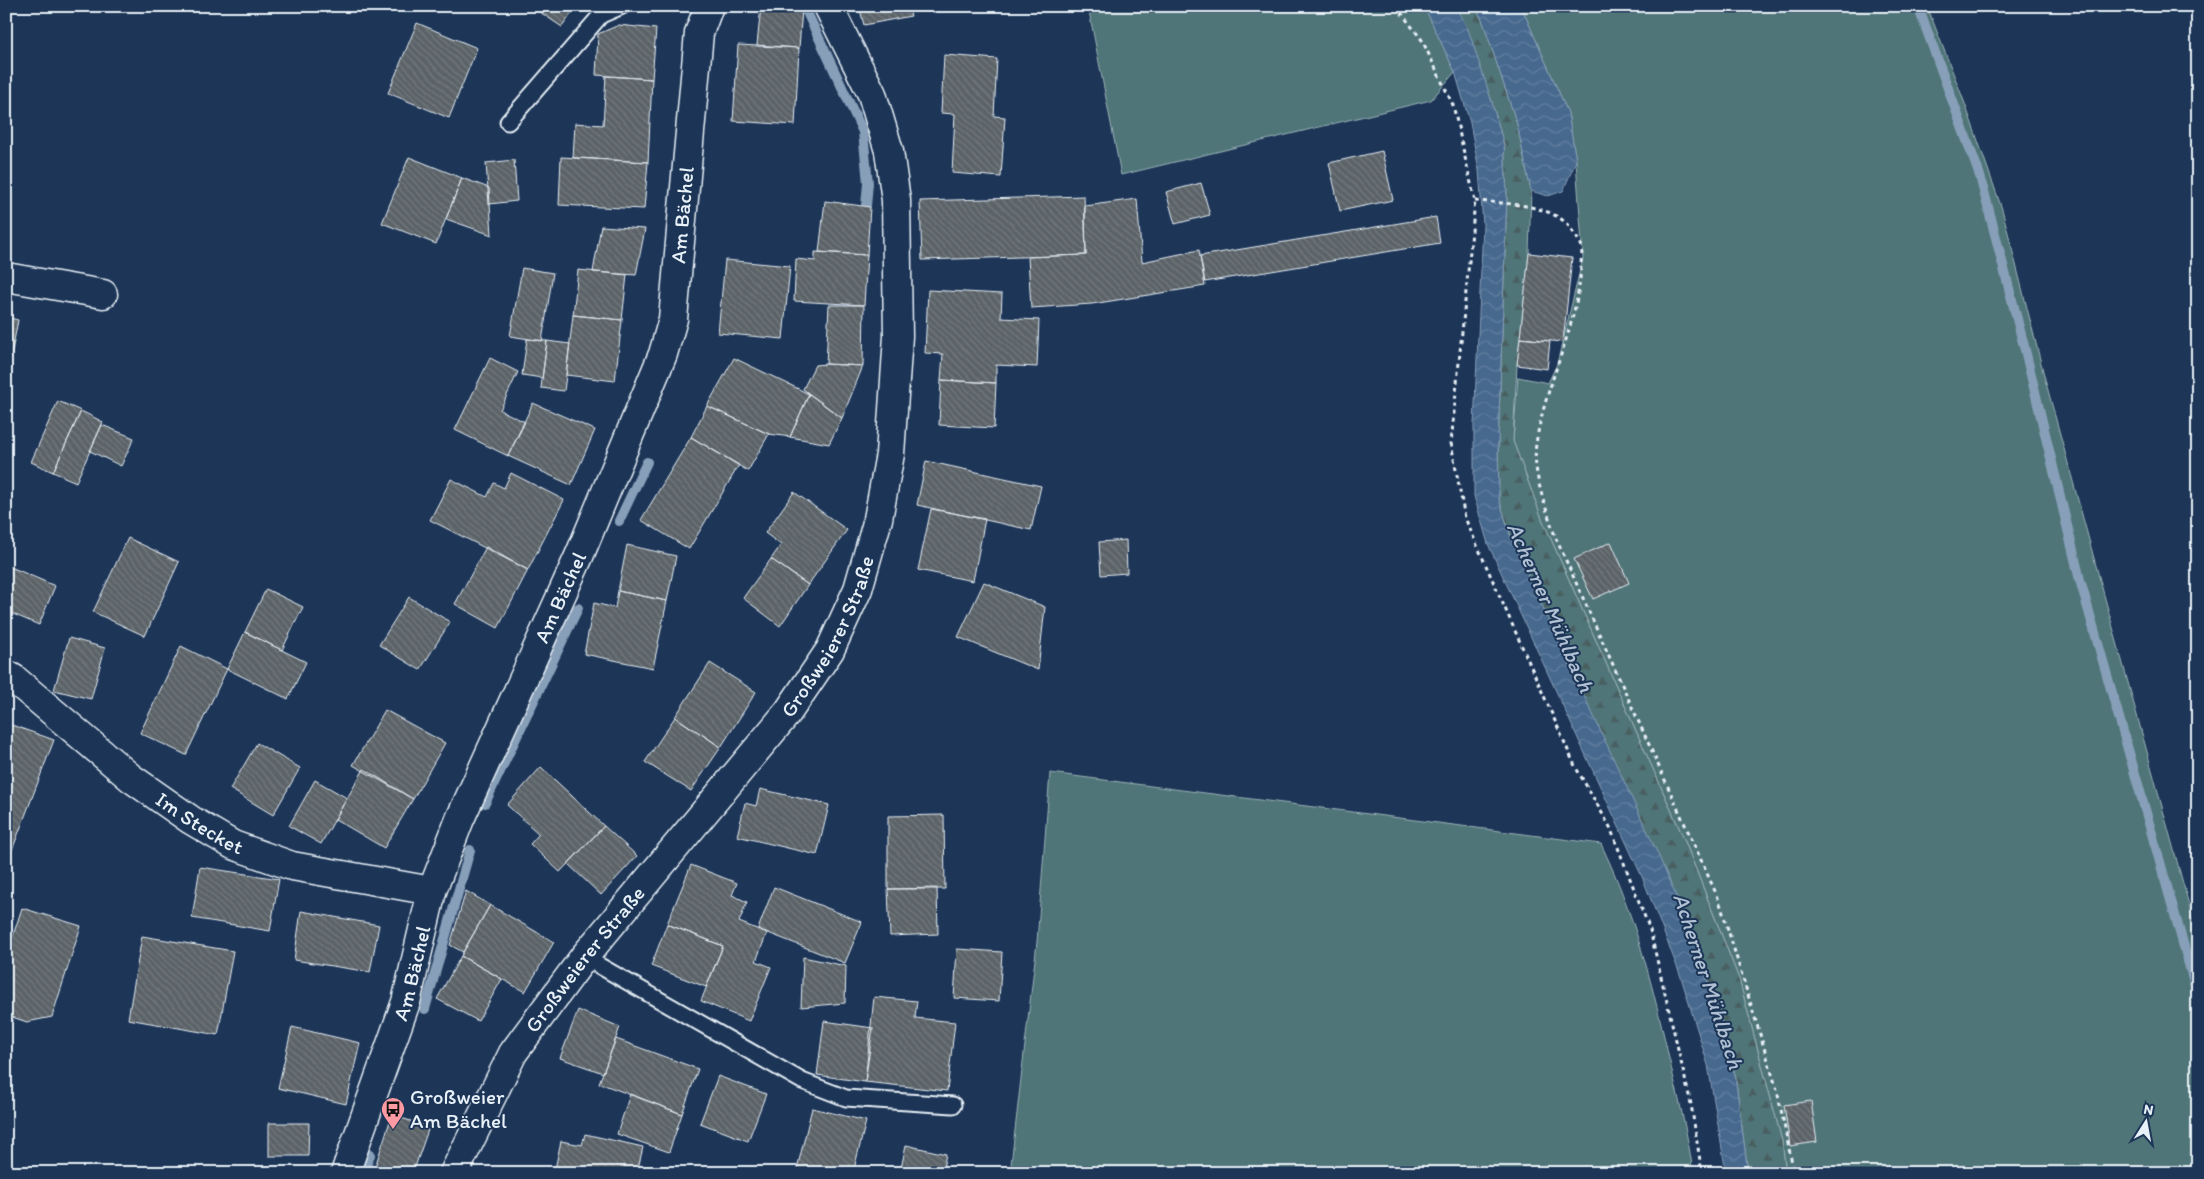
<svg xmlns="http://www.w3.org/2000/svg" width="2204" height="1179" viewBox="0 0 2204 1179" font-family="Itim,sans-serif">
<defs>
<pattern id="forest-firs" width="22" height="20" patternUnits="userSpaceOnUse" patternTransform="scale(1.25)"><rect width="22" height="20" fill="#4f7578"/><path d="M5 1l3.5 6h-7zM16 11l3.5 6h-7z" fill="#4a5e61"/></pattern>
<pattern id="water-waves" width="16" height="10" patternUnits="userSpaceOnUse" patternTransform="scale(1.25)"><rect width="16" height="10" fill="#47698e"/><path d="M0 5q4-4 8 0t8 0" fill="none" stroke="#627f9f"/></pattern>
<pattern id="building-back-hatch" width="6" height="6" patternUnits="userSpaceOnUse" patternTransform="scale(1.25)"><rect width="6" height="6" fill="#5c6368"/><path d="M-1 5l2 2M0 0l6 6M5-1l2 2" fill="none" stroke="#737a7e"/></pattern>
</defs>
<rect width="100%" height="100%" fill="#1d3557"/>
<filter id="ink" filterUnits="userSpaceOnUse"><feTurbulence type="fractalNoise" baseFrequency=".02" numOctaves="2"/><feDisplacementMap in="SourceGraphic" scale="10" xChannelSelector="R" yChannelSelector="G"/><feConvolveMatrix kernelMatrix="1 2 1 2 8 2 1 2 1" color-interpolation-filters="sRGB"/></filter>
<g filter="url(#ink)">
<path fill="#4f7578" stroke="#9cb3b8" d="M 1088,6 L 1424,6 L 1455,72 L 1431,100 L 1121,175 Z
M 1521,6 L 1927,6 L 1964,101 L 2002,209 L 2046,383 L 2198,938 L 2198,1173 L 1786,1173 L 1782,1141 L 1739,979 L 1684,839 L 1542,519 L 1513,441 L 1518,377 L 1548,383 L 1557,364 L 1583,258 L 1576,161 L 1568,113 Z
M 1050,773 L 1601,844 C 1633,910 1652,982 1668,1054 C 1677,1093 1688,1133 1693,1173 L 1010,1173 L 1037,942 Z"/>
<path fill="url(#forest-firs)" stroke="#9cb3b8" d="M 1455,6 L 1475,6 L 1482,19 L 1517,124 L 1531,191 L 1529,253 L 1517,365 L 1513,441 L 1542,519 L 1684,839 L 1739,979 L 1782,1141 L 1786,1173 L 1748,1173 L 1735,1075 L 1721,1021 L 1690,928 L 1512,541 L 1499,499 L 1498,445 L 1507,194 L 1504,145 L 1491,99 Z"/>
<path fill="url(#water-waves)" stroke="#879fb8" d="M 1424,6 L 1455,6 L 1468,29 L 1491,99 L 1504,145 L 1507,194 L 1498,445 L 1499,499 L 1512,541 L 1657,852 L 1690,928 L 1721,1021 L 1735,1075 L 1748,1173 L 1726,1173 L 1708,1065 L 1681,977 L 1643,879 L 1488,544 L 1474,496 L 1474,425 L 1483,225 L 1479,170 L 1470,123 L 1455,72 Z
M 1475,6 L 1521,6 L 1568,113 L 1576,161 L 1563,191 L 1548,196 L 1531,191 L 1517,124 L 1482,19 Z"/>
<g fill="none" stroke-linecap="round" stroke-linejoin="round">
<path stroke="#879fb8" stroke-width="10" d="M 804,6 L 863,132 L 868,183 L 866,206
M 1918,6 L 1980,176 L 2026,354 L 2080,580 L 2198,996
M 619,521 L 647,462
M 485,803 L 578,608
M 425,1009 L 470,850
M 364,1173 L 370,1155"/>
</g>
<path fill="url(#building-back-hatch)" stroke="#e8f1f8" d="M 531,6 L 577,6 L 562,27 Z
M 761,6 L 802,9 L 799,48 L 757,45 Z
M 859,6 L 908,6 L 911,16 L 864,25 Z
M 417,23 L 477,48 L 449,118 L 388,93 Z
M 619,25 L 656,29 L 652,79 L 596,75 L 598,34 Z
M 738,45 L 799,48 L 795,125 L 733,121 Z
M 944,55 L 997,59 L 994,116 L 1005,117 L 1001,177 L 952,173 L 955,114 L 941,113 Z
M 606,76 L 652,79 L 648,162 L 573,158 L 575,123 L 603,125 Z
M 1382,151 L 1393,200 L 1340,211 L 1329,163 Z
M 409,157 L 462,178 L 436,244 L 382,223 Z
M 561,157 L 648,162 L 644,209 L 559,205 Z
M 514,160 L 517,201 L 489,204 L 486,163 Z
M 462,178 L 489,188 L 492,235 L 446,219 Z
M 1201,183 L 1210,215 L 1175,224 L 1166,192 Z
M 1084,196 L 1086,255 L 922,260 L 920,201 Z
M 1137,199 L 1142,262 L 1199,250 L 1205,286 L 1092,304 L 1031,308 L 1028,257 L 1086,255 L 1085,206 Z
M 825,201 L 870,207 L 867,255 L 819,252 Z
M 1436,217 L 1440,243 L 1205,282 L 1200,256 Z
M 601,226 L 645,229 L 636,275 L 593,272 Z
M 815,252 L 867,255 L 864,305 L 794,301 L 796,259 L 815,261 Z
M 1529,253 L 1572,258 L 1563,342 L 1520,338 Z
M 725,260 L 790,266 L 783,339 L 718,333 Z
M 522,268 L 553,273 L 542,341 L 510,336 Z
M 578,270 L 627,275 L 622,320 L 573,315 Z
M 928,290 L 1002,294 L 1001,318 L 1039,320 L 1037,367 L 996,365 L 996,383 L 941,380 L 943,354 L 925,353 Z
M 829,305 L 864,305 L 863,366 L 826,364 Z
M 573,315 L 622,320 L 615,381 L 566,375 Z
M 6,317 L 18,320 L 10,362 L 6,361 Z
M 1520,338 L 1550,341 L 1547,369 L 1517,365 Z
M 527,339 L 547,341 L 542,378 L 522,375 Z
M 547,341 L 570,344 L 564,391 L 541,388 Z
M 490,358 L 518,372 L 500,410 L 525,422 L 508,456 L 455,430 Z
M 734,358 L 809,394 L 790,437 L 769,434 L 707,406 Z
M 826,364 L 863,366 L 842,418 L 803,389 L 815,365 Z
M 941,380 L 996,383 L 994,428 L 939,425 Z
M 809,394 L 842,418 L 829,444 L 790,437 Z
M 58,401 L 81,411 L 53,472 L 31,462 Z
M 533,403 L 595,430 L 571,485 L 508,456 Z
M 707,406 L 769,434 L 748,471 L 691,437 Z
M 81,411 L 103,422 L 76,482 L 53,472 Z
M 102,425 L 134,438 L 121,466 L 90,451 Z
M 691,437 L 739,465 L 689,549 L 641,520 Z
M 926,461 L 1041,486 L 1031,530 L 917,505 Z
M 511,473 L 564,500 L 528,570 L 430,520 L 451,479 L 487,497 L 494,483 L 504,488 Z
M 794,492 L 847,530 L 808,585 L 771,559 L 781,545 L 765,533 Z
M 931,509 L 985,519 L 973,581 L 918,570 Z
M 128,538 L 179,562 L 145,636 L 93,612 Z
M 1126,540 L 1127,573 L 1101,575 L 1099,542 Z
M 1611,542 L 1629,583 L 1593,599 L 1574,559 Z
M 627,545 L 676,556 L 667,601 L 618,591 Z
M 486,547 L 528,570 L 498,628 L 455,604 Z
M 771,559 L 808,585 L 780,626 L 743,598 Z
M 6,565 L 55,586 L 39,625 L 6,611 Z
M 984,582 L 1045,607 L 1038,670 L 958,637 Z
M 266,589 L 303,607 L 282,650 L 245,632 Z
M 618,591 L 667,601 L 653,668 L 584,654 L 594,603 L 615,608 Z
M 409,597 L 450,622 L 420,670 L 379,645 Z
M 245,632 L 306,662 L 288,699 L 227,669 Z
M 69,638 L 105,648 L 91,699 L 54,690 Z
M 181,646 L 227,669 L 186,755 L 140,733 Z
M 710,663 L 756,692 L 721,747 L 675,717 Z
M 385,710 L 445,743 L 413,799 L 353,765 Z
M 675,717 L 721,747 L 691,791 L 645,762 Z
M 6,723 L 54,740 L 6,866 Z
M 257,743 L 300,768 L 273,815 L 230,789 Z
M 541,767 L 604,826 L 560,872 L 530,844 L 539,834 L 507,805 Z
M 364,769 L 413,799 L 384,848 L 335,819 Z
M 315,780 L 347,798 L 321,844 L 289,826 Z
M 760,789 L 829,805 L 817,855 L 737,836 L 745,803 L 756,806 Z
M 944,815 L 945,889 L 888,889 L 888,816 Z
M 604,826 L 637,856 L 601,895 L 568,864 Z
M 691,865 L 737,883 L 732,895 L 747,902 L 739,922 L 767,933 L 756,961 L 771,967 L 749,1021 L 701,1001 L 723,946 L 667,924 Z
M 200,867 L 279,879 L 270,931 L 192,918 Z
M 774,887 L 862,922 L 845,963 L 758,929 Z
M 937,888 L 938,934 L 890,936 L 888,889 Z
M 466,891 L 490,905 L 463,952 L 450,945 Z
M 490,905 L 554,942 L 525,992 L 461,956 Z
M 22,908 L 81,926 L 52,1017 L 27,1022 L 6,1015 L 6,957 Z
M 301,911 L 379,925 L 370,972 L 294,960 Z
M 667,924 L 723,946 L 706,987 L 651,966 Z
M 142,936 L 233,951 L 218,1035 L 128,1019 Z
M 957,949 L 1002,952 L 999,1001 L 954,998 Z
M 461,956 L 502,979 L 478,1021 L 437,999 Z
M 803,957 L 846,966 L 845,1003 L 801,1007 Z
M 874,997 L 917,1001 L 915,1018 L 955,1022 L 947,1091 L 865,1082 Z
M 578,1010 L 620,1027 L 603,1073 L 560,1058 Z
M 824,1021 L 873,1028 L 865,1082 L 817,1075 Z
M 292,1027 L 360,1043 L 346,1104 L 278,1088 Z
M 616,1039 L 698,1069 L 682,1114 L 599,1083 Z
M 718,1076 L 766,1094 L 748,1141 L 700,1123 Z
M 630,1094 L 682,1114 L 669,1152 L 617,1134 Z
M 1811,1101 L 1817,1142 L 1790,1146 L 1784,1105 Z
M 812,1108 L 866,1121 L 853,1173 L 796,1173 Z
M 392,1115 L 429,1127 L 413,1173 L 373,1173 Z
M 269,1123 L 309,1123 L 308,1156 L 269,1156 Z
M 585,1134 L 643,1147 L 637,1173 L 573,1173 L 555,1169 L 561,1141 L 582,1145 Z
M 906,1145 L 946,1154 L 942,1173 L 900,1173 Z"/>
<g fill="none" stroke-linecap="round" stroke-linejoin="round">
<g stroke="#e8f1f8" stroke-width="19">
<path id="service" d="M 508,122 L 601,15 L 622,6
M 584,957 L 802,1081 L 846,1098 L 953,1105"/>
</g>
<g stroke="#e8f1f8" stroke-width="31">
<g id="minor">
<path d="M 6,277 L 103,294"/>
<path id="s1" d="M 6,674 L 14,679 L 131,778 L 191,820 L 233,845 L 292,866 L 432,891"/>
<path id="s2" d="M 345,1173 L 406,1002 L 432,891 L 460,819 L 580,554 L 663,354 L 673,319 L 699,33 L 709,6"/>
</g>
</g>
<g stroke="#e8f1f8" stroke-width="31">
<g id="tertiary">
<path id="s3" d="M 454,1173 L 513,1053 L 584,957 L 788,712 L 830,650 L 858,589 L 878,519 L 890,454 L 898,336 L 896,200 L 889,151 L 872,94 L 828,6"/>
</g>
</g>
<path stroke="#e8f1f8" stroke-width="3" stroke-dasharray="4 4" stroke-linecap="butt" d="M 1396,6 L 1422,40 L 1453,105 L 1475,201 L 1451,443 L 1465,518 L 1575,766 L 1610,827 L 1650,930 L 1691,1104 L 1702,1173
M 1475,201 C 1502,203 1546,204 1566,223 C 1571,228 1578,239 1581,245 C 1583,250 1581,259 1581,264 C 1579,327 1545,382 1536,444 C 1532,473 1546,508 1555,536 L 1719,900 L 1777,1090 L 1794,1173"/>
<use href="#service" stroke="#1d3557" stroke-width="15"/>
<use href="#minor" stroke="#1d3557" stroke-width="28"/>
<use href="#tertiary" stroke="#1d3557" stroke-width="28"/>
</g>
</g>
<defs>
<g id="bus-pin" transform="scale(1.25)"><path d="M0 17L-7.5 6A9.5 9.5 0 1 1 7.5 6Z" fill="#ff9aa2" stroke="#1d3557"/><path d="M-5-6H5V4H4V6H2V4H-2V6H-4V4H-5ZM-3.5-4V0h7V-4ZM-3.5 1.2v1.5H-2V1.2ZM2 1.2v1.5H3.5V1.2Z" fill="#111"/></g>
</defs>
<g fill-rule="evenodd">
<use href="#bus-pin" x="393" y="1109"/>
</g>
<g text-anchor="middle" stroke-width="4" stroke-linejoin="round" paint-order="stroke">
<g font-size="21" fill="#e8f1f8" stroke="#1d3557">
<text dy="7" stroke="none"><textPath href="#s2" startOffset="1021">Am Bächel</textPath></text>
<text dy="7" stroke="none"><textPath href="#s2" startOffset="616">Am Bächel</textPath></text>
<text dy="7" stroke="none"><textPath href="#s3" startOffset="658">Großweierer Straße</textPath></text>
<text dy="7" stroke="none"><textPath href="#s1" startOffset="245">Im Stecket</textPath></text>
<text dy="7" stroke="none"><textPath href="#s3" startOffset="252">Großweierer Straße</textPath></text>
<text dy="7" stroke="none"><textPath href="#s2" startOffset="211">Am Bächel</textPath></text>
</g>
<g font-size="21" fill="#e8f1f8" stroke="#1d3557" text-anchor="start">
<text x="410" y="1104">Großweier<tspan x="410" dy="24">Am Bächel</tspan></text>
</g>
<g font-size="22" font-style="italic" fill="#b0c1d3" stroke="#1d3557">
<text transform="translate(1551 607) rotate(66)" y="8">Acherner Mühlbach</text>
<text transform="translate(1709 981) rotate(72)" y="8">Acherner Mühlbach</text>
</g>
</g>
<rect width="2204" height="1179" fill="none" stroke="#1d3557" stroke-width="25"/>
<rect x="12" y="12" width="2179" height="1154" fill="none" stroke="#e8f1f8" stroke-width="2" filter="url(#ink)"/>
<g transform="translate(2146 1122) rotate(11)" stroke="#1d3557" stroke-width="4" paint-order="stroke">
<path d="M0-4L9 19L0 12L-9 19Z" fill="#e8f1f8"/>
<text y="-8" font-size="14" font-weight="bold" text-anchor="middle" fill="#e8f1f8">N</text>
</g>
</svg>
